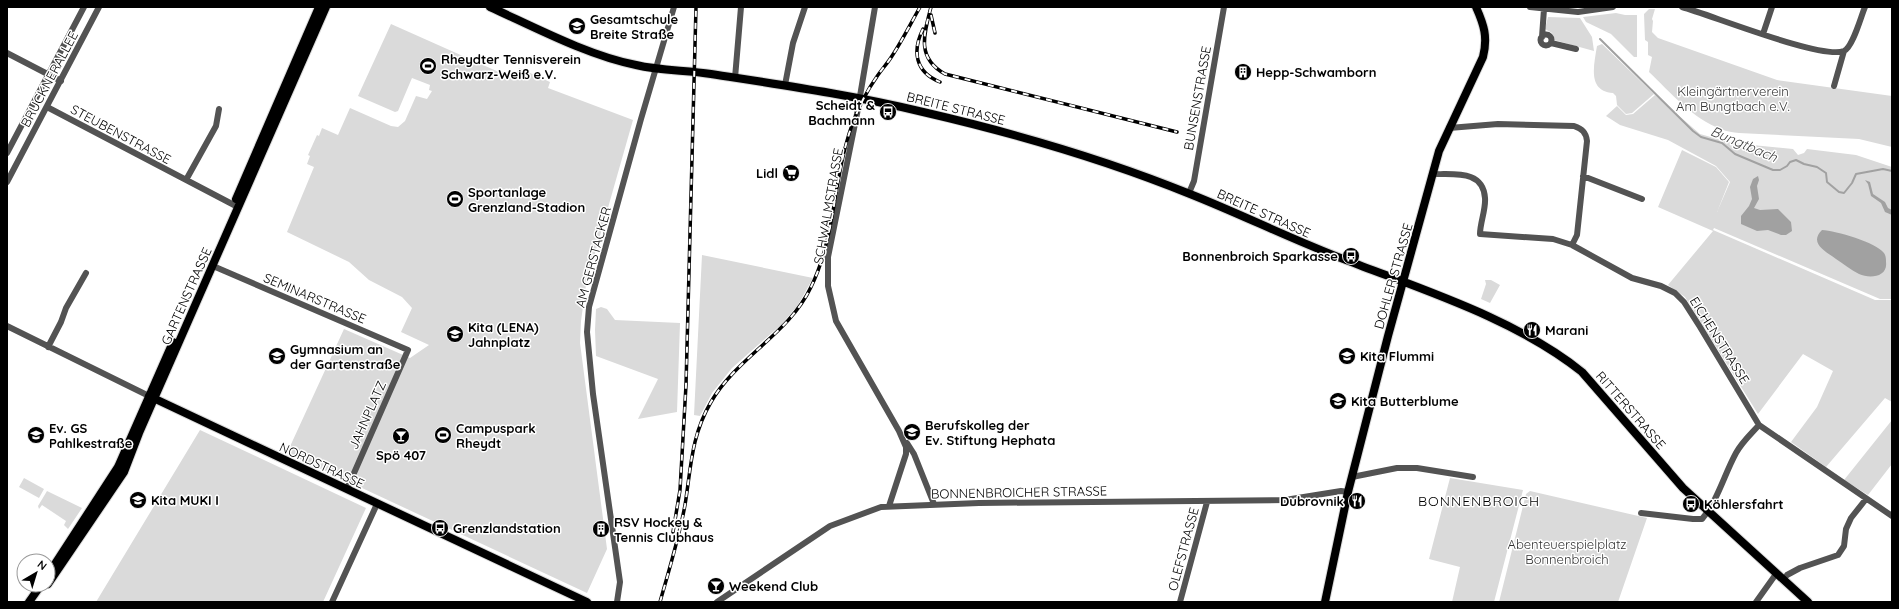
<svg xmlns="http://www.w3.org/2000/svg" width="1899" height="609" viewBox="0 0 1899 609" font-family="Quicksand,sans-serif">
<rect width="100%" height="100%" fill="#fff"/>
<path fill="#dadada" d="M 1649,9 L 1655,9 L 1652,19 L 1653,21 L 1652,32 L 1658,38 L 1777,80 L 1892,96 L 1892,147 L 1859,139 L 1739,133 C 1733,132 1727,132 1721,129 C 1693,119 1670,92 1649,72 L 1652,57 L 1648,55 L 1648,42 L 1645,40 L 1644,14 Z
M 1616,13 L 1625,15 L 1637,15 L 1637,57 L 1634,57 L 1611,34 L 1586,22 L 1583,17 Z
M 1548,17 L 1580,18 L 1592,37 L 1594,51 L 1554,40 L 1552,33 L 1545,29 Z
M 391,24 L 501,73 L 500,75 L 504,76 L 507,72 L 513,74 L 517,72 L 519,68 L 550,82 L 548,88 L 633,120 L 586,285 L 581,321 L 580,343 L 607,549 L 587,593 L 287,453 L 344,329 L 410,358 L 429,345 L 401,332 L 412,308 L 402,297 L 369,280 L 349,262 L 287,232 L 314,167 L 307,164 L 310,156 L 308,155 L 317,135 L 319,136 L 322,128 L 338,135 L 350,108 L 391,126 L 398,127 L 405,121 L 416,96 L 427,99 L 432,91 L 429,90 L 430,85 L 412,78 L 398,111 L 395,112 L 358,96 Z
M 1602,44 L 1654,94 L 1632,113 L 1626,114 L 1617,105 L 1616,96 L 1613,93 C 1587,91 1594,65 1597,46 Z
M 1655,95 L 1700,134 L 1732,143 L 1793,149 L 1798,155 L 1804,153 L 1807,149 L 1856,155 L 1892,167 L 1892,299 L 1880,299 L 1714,228 L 1713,230 L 1875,300 L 1892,300 L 1892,402 L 1885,398 L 1826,467 L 1791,442 L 1817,407 L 1833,371 L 1803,354 L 1758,414 L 1685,297 L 1668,285 L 1713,231 L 1658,207 L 1682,150 L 1716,167 L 1729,182 L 1717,212 L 1730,182 L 1716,166 L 1668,140 L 1620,125 L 1606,116 L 1617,106 L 1626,115 L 1633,114 Z
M 702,255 L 813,278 L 798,305 L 782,324 L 732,368 L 712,393 L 700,416 L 694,415 Z
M 1485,280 L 1491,280 L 1500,285 L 1490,303 L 1481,299 L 1486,284 Z
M 601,307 L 607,309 L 615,320 L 680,323 L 677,412 L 638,419 L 658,379 L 596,356 L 595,330 L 596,309 Z
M 1892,420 L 1892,464 L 1868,495 L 1844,480 Z
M 200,430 L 366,508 L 323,602 L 96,602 Z
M 24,478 L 44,489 L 39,498 L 19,487 Z
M 1450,478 L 1523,490 L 1494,602 L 1452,602 L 1460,567 L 1429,559 Z
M 47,491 L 82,508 L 68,529 L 64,525 L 66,521 L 42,505 L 39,509 L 38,506 Z
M 1530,491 L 1647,518 L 1618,602 L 1499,602 L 1526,494 Z"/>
<path fill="#a1a1a1" d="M 1758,176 L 1759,180 L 1757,186 L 1759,199 L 1754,208 L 1760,210 L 1778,209 L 1791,222 L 1792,231 L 1786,235 L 1781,235 L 1768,230 L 1757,231 L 1741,224 L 1741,216 L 1749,206 L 1752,199 L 1750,187 L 1753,179 Z
M 1865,180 L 1870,182 L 1873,194 L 1885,202 L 1888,208 L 1892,210 L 1892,215 L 1885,212 L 1881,203 L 1871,196 L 1868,184 Z
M 1822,230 C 1836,231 1876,242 1884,253 C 1886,256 1886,259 1886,262 C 1888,277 1870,279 1859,274 C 1851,270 1844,264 1836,259 C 1827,252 1808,244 1822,230 Z"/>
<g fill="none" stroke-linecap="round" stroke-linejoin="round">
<path stroke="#a1a1a1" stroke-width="2" d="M 1600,39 L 1693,131 L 1701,137 L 1722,143 L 1735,154 L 1773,170 L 1780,170 L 1787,166 L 1790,162 L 1796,160 L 1804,164 L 1817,167 L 1826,173 L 1827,182 L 1839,192 L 1844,193 L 1852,183 L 1856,174 L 1883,169 L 1892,171"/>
<g stroke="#dbdbdb" stroke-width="10">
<path id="major" d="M 490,7 C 534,27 589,56 636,65 C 661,71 686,70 711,74 C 782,85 853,95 923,112 C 1014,133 1104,159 1190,194 C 1243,215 1293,240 1346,260 C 1423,290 1516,319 1582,372 L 1683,488 L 1808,602
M 236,199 L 319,7
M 149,396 L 587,602
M 55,564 L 118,467 L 173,342
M 48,584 L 124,472 L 139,433 L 326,7
M 29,602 L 41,585
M 1325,602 L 1348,492 L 1388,336 L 1439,151 L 1483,57 C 1488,37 1484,25 1476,7"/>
</g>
<path stroke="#535353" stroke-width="6" d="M 875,7 L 857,114 L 828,257 L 828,286 L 836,321 L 899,431 L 906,447 L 906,454 L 889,506
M 1530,7 L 1578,12 L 1613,7
M 1682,7 C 1711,15 1822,60 1844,51 C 1853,47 1861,16 1865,7
M 1763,34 L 1772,7
M1540.5 40a5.5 5.5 0 1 1 11 0a5.5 5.5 0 1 1-11 0Z
M 1542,37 L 1544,9
M 1551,43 L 1576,49
M 7,53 L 61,81
M 735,78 L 741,7
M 785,85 L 793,43 L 805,7
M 1834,86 L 1844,51
M 47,107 L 234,205
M 1449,128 L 1498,124 L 1574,126 C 1582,129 1586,132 1587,141 L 1577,235 L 1572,245
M 7,153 L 84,7
M 1433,174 C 1453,175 1483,169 1485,198 C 1486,209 1480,223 1480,234 L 1553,239 L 1572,245 L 1632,278 L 1661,286 L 1675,293 L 1684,302 L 1700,327 L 1759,425 L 1892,516
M 1583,176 L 1642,199
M 186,180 L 216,126 L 219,109
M 7,182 L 99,7
M 1189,193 L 1194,181 L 1224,7
M 213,266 L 408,350 L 347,489
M 7,326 L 149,396
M 48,347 L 61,322 L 66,308 L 86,273
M 907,443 L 914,454 L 934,504
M 1352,477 L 1397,468 L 1417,468 L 1473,477
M 1641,513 L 1693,519 L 1702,519 C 1718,500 1724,475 1736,453 C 1742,442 1751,434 1759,425
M 1783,580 L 1787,575 L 1800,568 L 1838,555 L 1844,546 L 1846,529 L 1851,518 L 1866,499
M 332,602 L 377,504
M 617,602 L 620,582 L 593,394 L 587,332 L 589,307 L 641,119 L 674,7
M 717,602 L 830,526 L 881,507 L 979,503 L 1285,500 L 1341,491 L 1348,492
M 1180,602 L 1207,502
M 1756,602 L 1776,574"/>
<use href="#major" stroke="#000" stroke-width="8"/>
<g stroke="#000" stroke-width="3.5">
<path id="rail" d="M 931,7 C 924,34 916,58 945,74 L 1177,132
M 931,15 L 935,33
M 923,29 C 912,51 915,72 940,82
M 673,532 L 680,490 L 686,385 L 696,7
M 660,602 C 669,570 679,538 685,505 C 691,468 691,436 711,402 C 737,357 789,334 811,287 C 836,236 833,178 852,125 C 858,109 866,92 876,78 C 881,70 887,64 892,56 C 902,41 911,23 920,7"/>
</g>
<use href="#rail" stroke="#fff" stroke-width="2" stroke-dasharray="6" stroke-linecap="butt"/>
</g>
<defs>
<g id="school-disc" transform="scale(0.9)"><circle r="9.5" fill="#000" stroke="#fff"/><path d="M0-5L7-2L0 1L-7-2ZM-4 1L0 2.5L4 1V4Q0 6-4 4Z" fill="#fff"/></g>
<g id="stadium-disc" transform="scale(0.9)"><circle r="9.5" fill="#000" stroke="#fff"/><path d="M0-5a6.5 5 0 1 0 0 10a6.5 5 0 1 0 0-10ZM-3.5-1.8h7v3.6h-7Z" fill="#fff"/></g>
<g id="building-disc" transform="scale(0.9)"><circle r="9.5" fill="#000" stroke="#fff"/><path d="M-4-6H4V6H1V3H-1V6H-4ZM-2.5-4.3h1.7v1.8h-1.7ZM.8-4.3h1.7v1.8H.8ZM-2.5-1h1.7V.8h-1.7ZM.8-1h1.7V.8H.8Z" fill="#fff"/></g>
<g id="bus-disc" transform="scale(0.9)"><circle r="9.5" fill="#000" stroke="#fff"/><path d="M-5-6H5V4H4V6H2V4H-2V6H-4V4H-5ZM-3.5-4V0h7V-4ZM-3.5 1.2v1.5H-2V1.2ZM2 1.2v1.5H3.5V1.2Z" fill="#fff"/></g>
<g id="supermarket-disc" transform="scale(0.9)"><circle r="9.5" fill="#000" stroke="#fff"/><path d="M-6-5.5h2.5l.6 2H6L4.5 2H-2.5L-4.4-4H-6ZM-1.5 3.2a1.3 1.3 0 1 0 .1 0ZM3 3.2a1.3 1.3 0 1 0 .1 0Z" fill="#fff"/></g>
<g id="restaurant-disc" transform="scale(0.9)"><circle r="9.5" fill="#000" stroke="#fff"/><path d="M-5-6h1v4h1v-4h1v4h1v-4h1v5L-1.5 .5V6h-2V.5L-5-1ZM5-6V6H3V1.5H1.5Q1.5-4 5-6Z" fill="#fff"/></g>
<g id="university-disc" transform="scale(0.9)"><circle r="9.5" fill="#000" stroke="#fff"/><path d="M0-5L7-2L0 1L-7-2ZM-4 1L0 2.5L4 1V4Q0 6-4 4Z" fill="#fff"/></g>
<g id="bar-disc" transform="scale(0.9)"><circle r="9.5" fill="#000" stroke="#fff"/><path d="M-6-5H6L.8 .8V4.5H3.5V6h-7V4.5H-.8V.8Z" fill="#fff"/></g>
</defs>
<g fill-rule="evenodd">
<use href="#school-disc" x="577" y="26"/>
<use href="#stadium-disc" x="428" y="66"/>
<use href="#building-disc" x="1243" y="72"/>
<use href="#bus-disc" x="888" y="112"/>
<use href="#supermarket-disc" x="791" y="173"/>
<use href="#stadium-disc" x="455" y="199"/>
<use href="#bus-disc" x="1351" y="256"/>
<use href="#restaurant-disc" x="1532" y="330"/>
<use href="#school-disc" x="455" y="334"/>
<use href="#school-disc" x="277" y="356"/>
<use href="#school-disc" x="1347" y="356"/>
<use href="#school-disc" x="1338" y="401"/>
<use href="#university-disc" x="912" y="432"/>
<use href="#school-disc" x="36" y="435"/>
<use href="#stadium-disc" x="443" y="435"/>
<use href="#bar-disc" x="401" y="436"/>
<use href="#school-disc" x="138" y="500"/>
<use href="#restaurant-disc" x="1357" y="501"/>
<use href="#bus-disc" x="1691" y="504"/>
<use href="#bus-disc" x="440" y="528"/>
<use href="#building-disc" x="601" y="529"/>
<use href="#bar-disc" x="716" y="586"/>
</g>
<g text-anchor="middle" stroke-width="3" stroke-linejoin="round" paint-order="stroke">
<g font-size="13" font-weight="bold" fill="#000" stroke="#fff" text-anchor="start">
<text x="590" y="24">Gesamtschule<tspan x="590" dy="15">Breite Straße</tspan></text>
<text x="441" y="64">Rheydter Tennisverein<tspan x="441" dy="15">Schwarz-Weiß e.V.</tspan></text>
<text x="1256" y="77">Hepp-Schwamborn</text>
<text x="875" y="110" text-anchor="end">Scheidt &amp;<tspan x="875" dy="15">Bachmann</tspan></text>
<text x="778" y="178" text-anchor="end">Lidl</text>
<text x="468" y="197">Sportanlage<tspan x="468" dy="15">Grenzland-Stadion</tspan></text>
<text x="1338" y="261" text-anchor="end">Bonnenbroich Sparkasse</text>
<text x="468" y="332">Kita (LENA)<tspan x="468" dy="15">Jahnplatz</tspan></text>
<text x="1545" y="335">Marani</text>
<text x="290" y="354">Gymnasium an<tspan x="290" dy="15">der Gartenstraße</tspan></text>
<text x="1360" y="361">Kita Flummi</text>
<text x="1351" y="406">Kita Butterblume</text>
<text x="925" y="430">Berufskolleg der<tspan x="925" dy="15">Ev. Stiftung Hephata</tspan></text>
<text x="49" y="433">Ev. GS<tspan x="49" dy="15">Pahlkestraße</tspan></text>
<text x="456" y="433">Campuspark<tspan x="456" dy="15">Rheydt</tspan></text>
<text x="401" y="460" text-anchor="middle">Spö 407</text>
<text x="151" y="505">Kita MUKI I</text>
<text x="1344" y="506" text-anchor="end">Dubrovnik</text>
<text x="1704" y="509">Köhlersfahrt</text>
<text x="614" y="527">RSV Hockey &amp;<tspan x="614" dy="15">Tennis Clubhaus</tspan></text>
<text x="453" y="533">Grenzlandstation</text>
<text x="729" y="591">Weekend Club</text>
</g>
<g font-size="13" fill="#000" stroke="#fff">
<text transform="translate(49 79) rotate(-62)" y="5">BRUCKNERALLEE</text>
<text transform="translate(1197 98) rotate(-80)" y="5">BUNSENSTRASSE</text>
<text transform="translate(956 108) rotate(14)" y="5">BREITE STRASSE</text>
<text transform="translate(121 134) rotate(28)" y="5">STEUBENSTRASSE</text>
<text transform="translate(828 206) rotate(-80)" y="5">SCHWALMSTRASSE</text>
<text transform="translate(1264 213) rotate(24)" y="5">BREITE STRASSE</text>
<text transform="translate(593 257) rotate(-75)" y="5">AM GERSTACKER</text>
<text transform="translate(1393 276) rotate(-74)" y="5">DOHLER STRASSE</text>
<text transform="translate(186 296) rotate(-66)" y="5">GARTENSTRASSE</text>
<text transform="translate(315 298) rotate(23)" y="5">SEMINARSTRASSE</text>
<text transform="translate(1720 340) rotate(58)" y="5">EICHENSTRASSE</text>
<text transform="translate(1631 410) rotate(49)" y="5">RITTERSTRASSE</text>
<text transform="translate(367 415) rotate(-66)" y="5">JAHNPLATZ</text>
<text transform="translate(322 465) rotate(25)" y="5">NORDSTRASSE</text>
<text transform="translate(1019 492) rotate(-1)" y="5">BONNENBROICHER STRASSE</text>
<text transform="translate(1183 549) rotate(-75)" y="5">OLEFSTRASSE</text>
</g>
<g font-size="13" fill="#313131" stroke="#fff">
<text x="1733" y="96">Kleingärtnerverein<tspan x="1733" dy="15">Am Bungtbach e.V.</tspan></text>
<text x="1567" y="549">Abenteuerspielplatz<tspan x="1567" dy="15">Bonnenbroich</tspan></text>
</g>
<g font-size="14" font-style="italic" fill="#424242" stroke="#fff">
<text transform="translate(1744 144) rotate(23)" y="5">Bungtbach</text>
</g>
<g font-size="14" letter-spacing="1" fill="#000" stroke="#fff">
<text x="1479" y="506">BONNENBROICH</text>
</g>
</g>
<rect width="1899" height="609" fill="none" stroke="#000000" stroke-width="16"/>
<g transform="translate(36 573) rotate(38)"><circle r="19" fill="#ffffff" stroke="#999999"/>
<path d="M0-3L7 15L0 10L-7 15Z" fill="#000000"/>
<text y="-6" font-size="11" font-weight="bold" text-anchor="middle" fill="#000000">N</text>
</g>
</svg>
